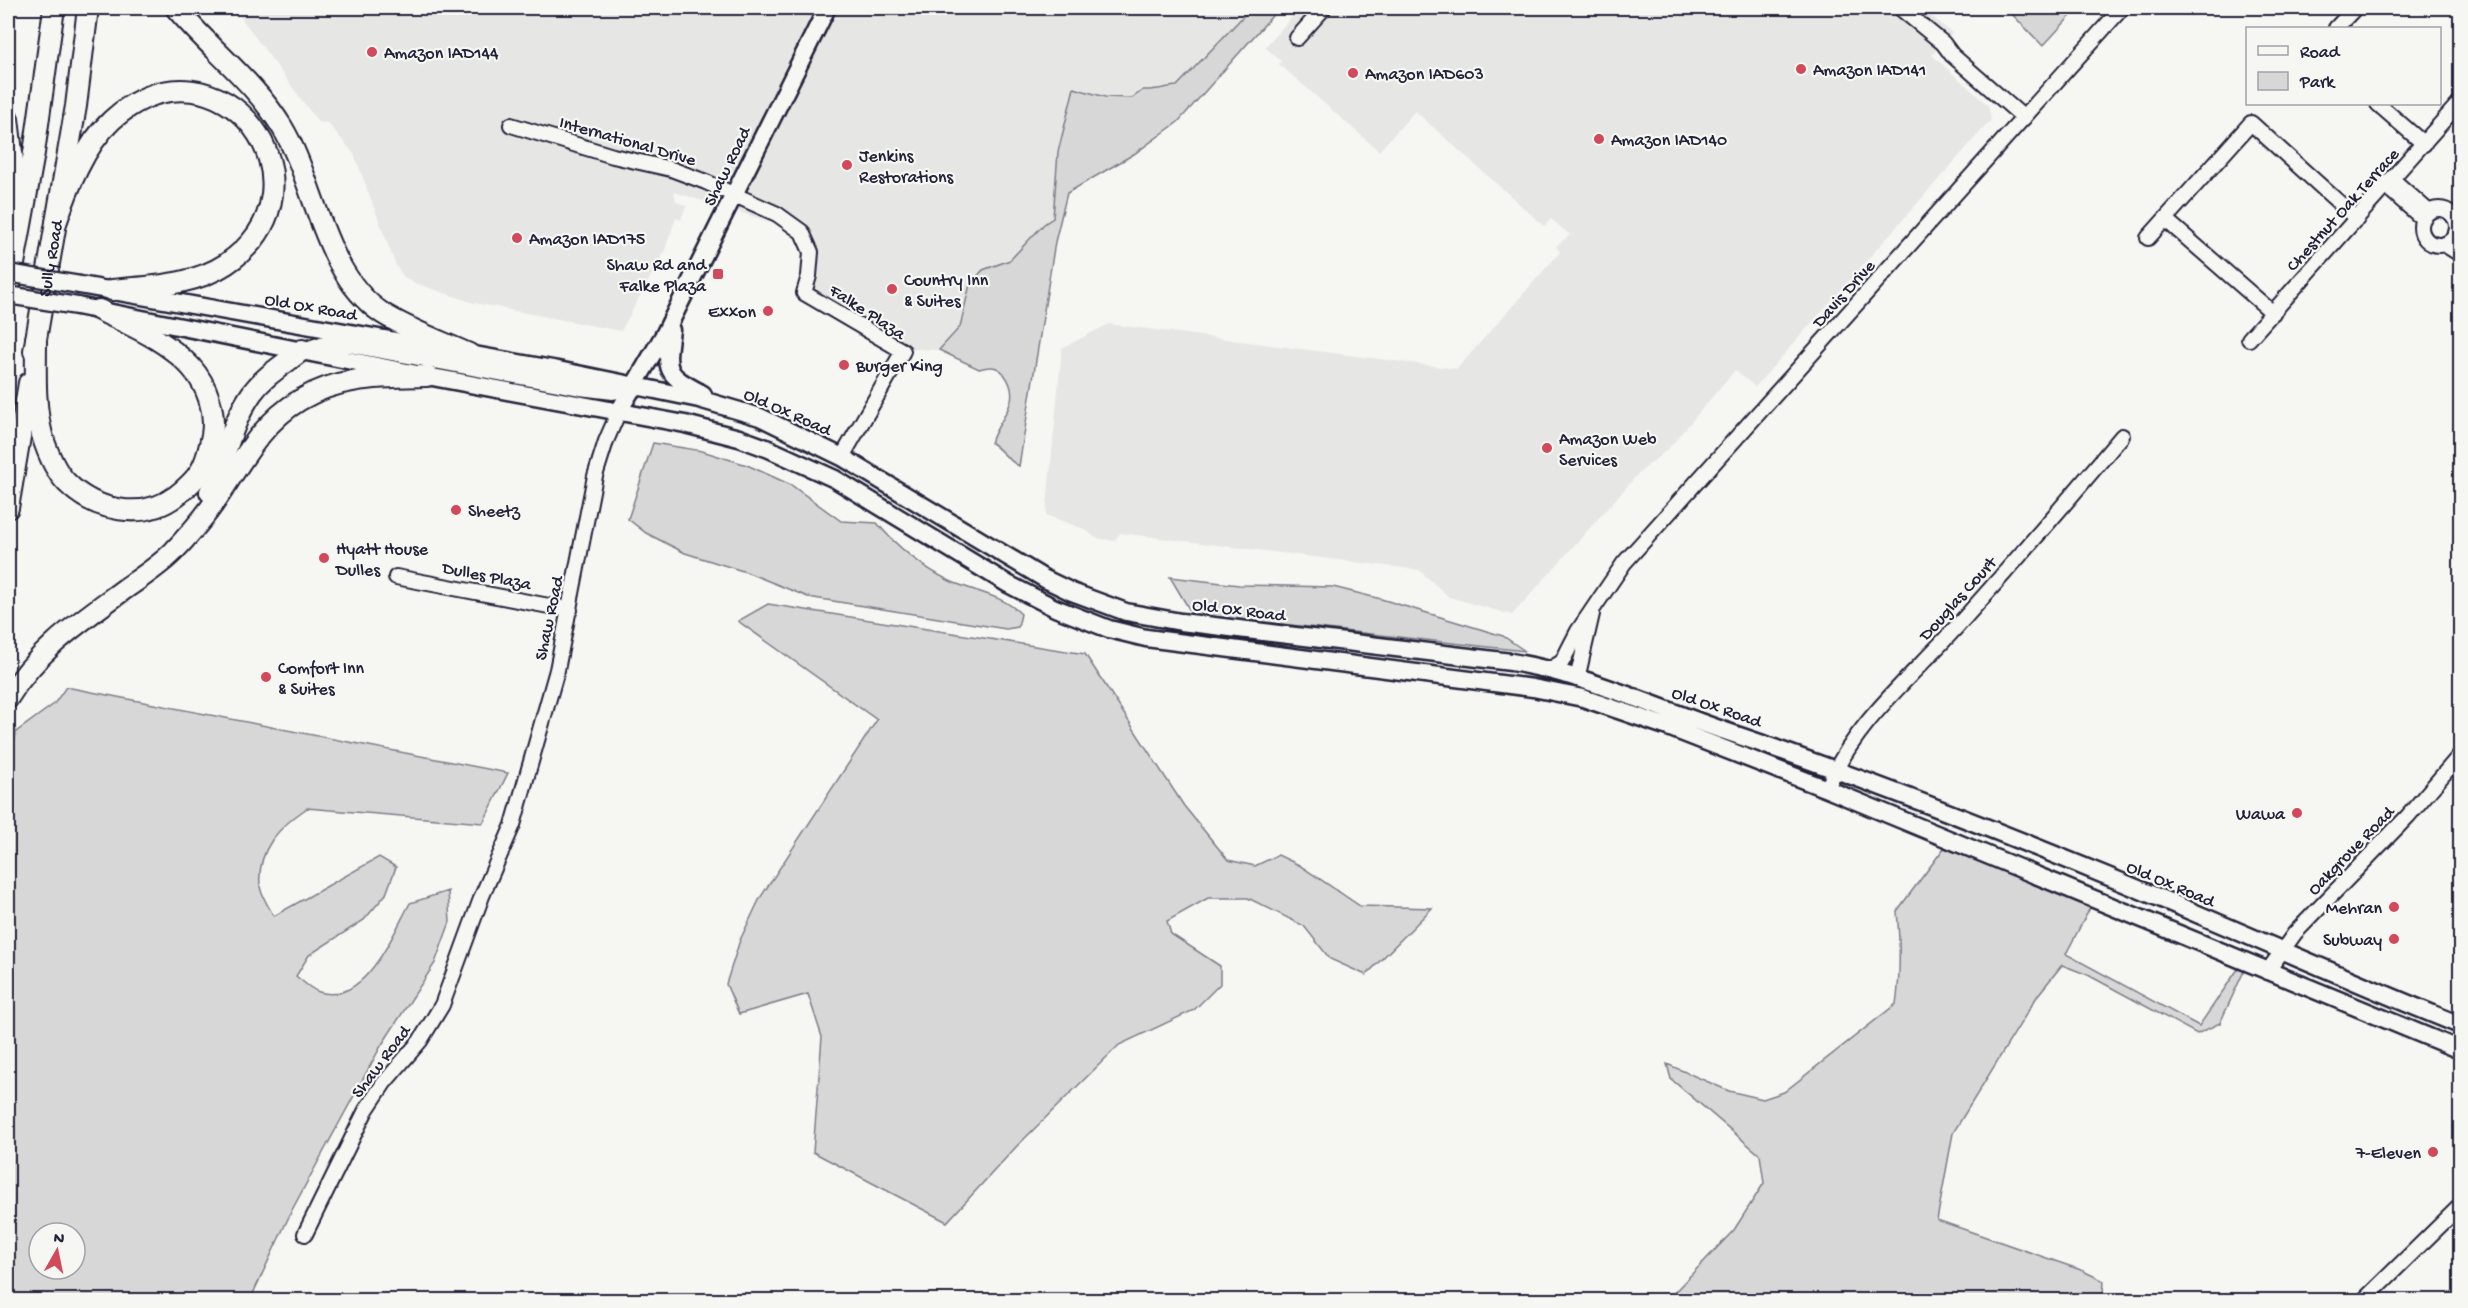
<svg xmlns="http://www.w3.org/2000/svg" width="2468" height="1308" viewBox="0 0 2468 1308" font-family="'Gochi Hand',sans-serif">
<rect width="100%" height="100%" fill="#f6f6f2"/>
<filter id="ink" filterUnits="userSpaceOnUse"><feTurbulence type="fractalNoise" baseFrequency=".0167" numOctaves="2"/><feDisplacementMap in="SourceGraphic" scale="12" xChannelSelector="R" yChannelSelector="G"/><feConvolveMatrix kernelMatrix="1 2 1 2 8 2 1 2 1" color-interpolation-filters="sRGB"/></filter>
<g filter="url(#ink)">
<path fill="#e6e6e4" d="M 234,8 L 1251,8 L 1177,86 L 1161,87 L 1153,91 L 1143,90 L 1132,98 L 1105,97 L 1082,89 L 1058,152 L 1053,218 L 1044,224 L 1010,260 L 983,270 L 970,284 L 960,327 L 939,350 L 914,349 L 803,285 L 805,255 L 802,245 L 793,233 L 783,226 L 674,192 L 676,201 L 686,206 L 681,220 L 676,218 L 664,252 L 621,331 L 474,303 L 415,283 L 405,278 L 396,266 L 354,154 L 328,123 L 318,122 Z
M 1300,8 L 1922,8 L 1952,33 L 1932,55 L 1988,105 L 1991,120 L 1755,387 L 1735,370 L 1668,449 L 1639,473 L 1512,615 L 1449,597 L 1419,570 L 1120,533 L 1114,541 L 1096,538 L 1084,529 L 1046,515 L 1062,348 L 1109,324 L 1457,369 L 1560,252 L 1556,246 L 1570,235 L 1551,219 L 1544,226 L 1415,111 L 1379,151 L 1279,64 L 1281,61 L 1265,47 Z"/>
<path fill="#d7d7d7" stroke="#7c7c89" stroke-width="1.5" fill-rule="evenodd" d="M 1251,8 L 1279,8 L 1178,122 L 1134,154 L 1067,193 L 1055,242 L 1019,466 C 1007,460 1002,450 991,443 C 997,419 1025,402 1004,374 C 997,365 989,366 979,369 L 939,350 L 960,327 L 970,284 L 983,270 L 1010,260 L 1044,224 L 1053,218 L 1058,152 L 1074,88 L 1105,97 L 1132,98 L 1143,90 C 1154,91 1165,87 1177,86 Z
M 2006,8 L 2078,8 L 2043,46 Z
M 653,443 L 702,451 L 747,465 L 791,485 L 841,521 L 877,523 C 897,547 922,567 950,581 C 974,592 1001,594 1021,614 L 1018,627 L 1006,629 L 808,597 L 746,572 L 685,553 L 646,533 L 628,519 Z
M 1170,577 L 1239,585 L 1333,587 L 1381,599 L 1503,636 L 1525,651 L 1192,614 Z
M 768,604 L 1085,654 L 1184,806 L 1228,860 L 1255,866 L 1278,855 L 1299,865 L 1360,906 L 1432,908 L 1366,975 L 1330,959 L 1304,926 L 1248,898 L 1208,898 L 1167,921 L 1171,934 L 1220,966 L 1220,984 L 1194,1010 L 1119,1045 L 1016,1147 L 947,1222 L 813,1152 L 822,1037 L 808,994 L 739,1014 L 726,984 L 740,940 L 760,898 L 877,720 L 738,621 Z
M 66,687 L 508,773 L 483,823 L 307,808 C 279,827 257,849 260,886 C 261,895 269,908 274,916 L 379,857 L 396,867 L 386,894 L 364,920 L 309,955 L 296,976 C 302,981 312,990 319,992 C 365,1006 393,934 410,903 L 448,891 L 450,922 L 435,963 L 381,1046 L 293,1208 L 250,1300 L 8,1300 L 8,782 L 16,732 L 54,704 ZM 39,1233 L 75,1233 L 75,1269 L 39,1269 Z
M 1944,848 L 2091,906 L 2066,954 L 2199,1026 L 2238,969 L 2244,971 L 2220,1023 L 2197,1034 L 2088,975 L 2062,965 L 2038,995 L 1953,1133 L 1937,1220 L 2081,1270 L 2104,1281 L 2103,1294 L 2096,1300 L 1667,1300 L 1734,1230 L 1764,1183 L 1760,1155 L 1671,1079 L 1667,1064 L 1729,1091 L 1763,1099 L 1784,1092 L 1896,1004 C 1901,972 1900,943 1897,911 Z"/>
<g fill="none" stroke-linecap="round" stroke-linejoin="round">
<g stroke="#22223b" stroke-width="18">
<path id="minor" d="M 1900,8 L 1943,43 L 1952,55 L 2024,118
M 2336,28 L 2355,8
M 1297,38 L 1324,8
M 2378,104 L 2424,144
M 511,125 L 613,156 L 671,169 L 706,182 L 777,214 L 802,232 L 811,252 L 809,276 L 804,293 L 903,351 L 842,457
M 2392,179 L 2429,212
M 2386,186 L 2423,219
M2421 227a18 18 0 1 1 36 0a18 18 0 1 1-36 0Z
M 2165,219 L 2273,313
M 2148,238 L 2251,123 L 2357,219
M 2444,244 L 2460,254
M 2249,339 L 2460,102
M 396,577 L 570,610
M 1543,668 L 1552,668 L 1562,662 L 1578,631 L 1624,563 L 2122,8
M 1577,679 L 1592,614
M 1827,789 C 1853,723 1914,675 1960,623 C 2015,562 2069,499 2122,436
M 2267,972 L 2295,933 L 2408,816 L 2460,755
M 305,1234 L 366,1110 L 384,1083 L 420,1041 L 442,1005 L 482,896 L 513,825 L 557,670 L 595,476 L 606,441 L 619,411
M 2364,1300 L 2460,1206"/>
</g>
<g stroke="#22223b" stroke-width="21">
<path id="major" d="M 80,285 L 558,370 L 699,399 L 760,417 L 842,457 L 1045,579 L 1072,592 L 1126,612 L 1181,622 L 1511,662 C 1585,674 1655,707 1725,731 C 1852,774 1978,823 2102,874 C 2222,923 2340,977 2460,1025
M 77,306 L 427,376 L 685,424 L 739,438 L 769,449 L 835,479 L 1008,584 L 1055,608 L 1109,629 L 1146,638 L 1533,688 L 1583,698 L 1668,727 L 1827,789 L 2460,1050
M 671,330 C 665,372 665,374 703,394
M 309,349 L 324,344 L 349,344 L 580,387 L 613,391 L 629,388
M 619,411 L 665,333 L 827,8"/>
</g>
<g stroke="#22223b" stroke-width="24">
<g id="highway">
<path d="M 176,8 C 209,48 254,81 282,127 C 316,183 323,274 382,313 C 409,330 440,341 469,354"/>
<path d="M 8,119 L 18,203"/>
<path d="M 56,223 C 68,188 84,146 112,120 C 220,23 341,187 226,264 C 193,286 150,286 112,290"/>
<path d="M 8,297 L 34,153 L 54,8"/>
<path d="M 36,339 C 36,371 34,404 42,435 C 47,451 55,471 67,483 C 95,511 143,521 176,496 C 186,488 198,478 203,466 C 208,456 210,445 212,435 C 216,411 207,385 191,367 C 166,340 132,326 99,310"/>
<path id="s1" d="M 34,351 L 76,106 L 88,8"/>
<path d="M 210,492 C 225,459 231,423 252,393 C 265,375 285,364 302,350"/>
<path d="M 8,508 L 29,383"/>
<path d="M 8,698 C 37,650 81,621 126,588 C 142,577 159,566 173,552 C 188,536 204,518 216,500 C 241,463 261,423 300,400 C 339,376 383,377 427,376"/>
</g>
</g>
<use href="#minor" stroke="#f6f6f2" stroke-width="14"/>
<use href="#major" stroke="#f6f6f2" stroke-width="16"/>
<use href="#highway" stroke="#f6f6f2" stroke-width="20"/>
<g stroke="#22223b" stroke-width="21" stroke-linecap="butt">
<path id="major-bridge" d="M 8,273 L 80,285
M 8,295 L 77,306"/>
</g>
<use href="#major-bridge" stroke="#f6f6f2" stroke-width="16"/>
</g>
</g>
<g fill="#d1495b" stroke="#f6f6f2" stroke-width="2">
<circle cx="372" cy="52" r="6"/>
<circle cx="1801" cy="69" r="6"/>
<circle cx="1353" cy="73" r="6"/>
<circle cx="1599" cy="139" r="6"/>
<circle cx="847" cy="165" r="6"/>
<circle cx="517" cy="238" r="6"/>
<rect x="712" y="268" width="12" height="12" rx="3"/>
<circle cx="892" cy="289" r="6"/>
<circle cx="768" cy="311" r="6"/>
<circle cx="844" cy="365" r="6"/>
<circle cx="1547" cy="448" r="6"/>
<circle cx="456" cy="510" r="6"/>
<circle cx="324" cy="558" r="6"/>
<circle cx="266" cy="677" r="6"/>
<circle cx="2297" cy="813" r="6"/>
<circle cx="2394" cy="907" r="6"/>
<circle cx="2394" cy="939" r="6"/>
<circle cx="2433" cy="1152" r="6"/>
</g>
<g text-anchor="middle" stroke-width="4.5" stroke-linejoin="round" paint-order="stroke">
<g font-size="18" fill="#22223b" stroke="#f6f6f2" text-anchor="start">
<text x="384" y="58">Amazon IAD144</text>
<text x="1813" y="75">Amazon IAD141</text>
<text x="1365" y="79">Amazon IAD603</text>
<text x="1611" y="145">Amazon IAD140</text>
<text x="859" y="161">Jenkins<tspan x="859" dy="21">Restorations</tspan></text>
<text x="529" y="244">Amazon IAD175</text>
<text x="706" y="270" text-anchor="end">Shaw Rd and<tspan x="706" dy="21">Falke Plaza</tspan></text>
<text x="904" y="285">Country Inn<tspan x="904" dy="21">&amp; Suites</tspan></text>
<text x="756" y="317" text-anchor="end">Exxon</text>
<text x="856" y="371">Burger King</text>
<text x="1559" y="444">Amazon Web<tspan x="1559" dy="21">Services</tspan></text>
<text x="468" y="516">Sheetz</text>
<text x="336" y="554">Hyatt House<tspan x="336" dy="21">Dulles</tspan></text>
<text x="278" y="673">Comfort Inn<tspan x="278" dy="21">&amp; Suites</tspan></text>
<text x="2285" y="819" text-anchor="end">Wawa</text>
<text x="2382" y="913" text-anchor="end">Mehran</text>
<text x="2382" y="945" text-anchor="end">Subway</text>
<text x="2421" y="1158" text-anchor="end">7-Eleven</text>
</g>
<g font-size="18" fill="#22223b" stroke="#f6f6f2">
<text transform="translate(628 140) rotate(16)" y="6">International Drive</text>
<text transform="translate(726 166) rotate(-64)" y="6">Shaw Road</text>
<text transform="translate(2342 209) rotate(-48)" y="6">Chestnut Oak Terrace</text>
<text dy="6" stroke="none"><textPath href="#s1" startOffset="94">Sully Road</textPath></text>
<text transform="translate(1843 293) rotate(-48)" y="6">Davis Drive</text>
<text transform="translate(311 306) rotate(10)" y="6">Old Ox Road</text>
<text transform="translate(868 311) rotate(33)" y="6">Falke Plaza</text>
<text transform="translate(788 411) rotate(24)" y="6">Old Ox Road</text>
<text transform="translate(487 575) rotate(11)" y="6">Dulles Plaza</text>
<text transform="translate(1957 598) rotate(-48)" y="6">Douglas Court</text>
<text transform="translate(1239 609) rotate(7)" y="6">Old Ox Road</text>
<text transform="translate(548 618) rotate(-78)" y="6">Shaw Road</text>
<text transform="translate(1717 706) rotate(19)" y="6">Old Ox Road</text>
<text transform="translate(2350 850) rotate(-46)" y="6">Oakgrove Road</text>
<text transform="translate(2171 883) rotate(23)" y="6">Old Ox Road</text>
<text transform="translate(380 1061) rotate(-53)" y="6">Shaw Road</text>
</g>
</g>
<rect width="2468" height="1308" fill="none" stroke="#f6f6f2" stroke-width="30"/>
<rect x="15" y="15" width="2438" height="1278" fill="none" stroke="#22223b" stroke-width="2" filter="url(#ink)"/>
<rect x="2246" y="27" width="195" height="78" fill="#f6f6f2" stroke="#a1a1a9" stroke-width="1.5"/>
<rect x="2258" y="46" width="30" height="9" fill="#f6f6f2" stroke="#a1a1a9" stroke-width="1.5"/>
<text x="2300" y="57" font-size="18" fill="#22223b">Road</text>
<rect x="2258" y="72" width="30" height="18" fill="#d7d7d7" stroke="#a1a1a9" stroke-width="1.5"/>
<text x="2300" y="87" font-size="18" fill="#22223b">Park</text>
<g transform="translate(57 1251) rotate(9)"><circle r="28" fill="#f6f6f2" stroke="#a1a1a9" stroke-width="1.5"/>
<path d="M0-4.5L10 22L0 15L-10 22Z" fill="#d1495b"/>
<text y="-9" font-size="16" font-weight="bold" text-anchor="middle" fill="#22223b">N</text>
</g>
</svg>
